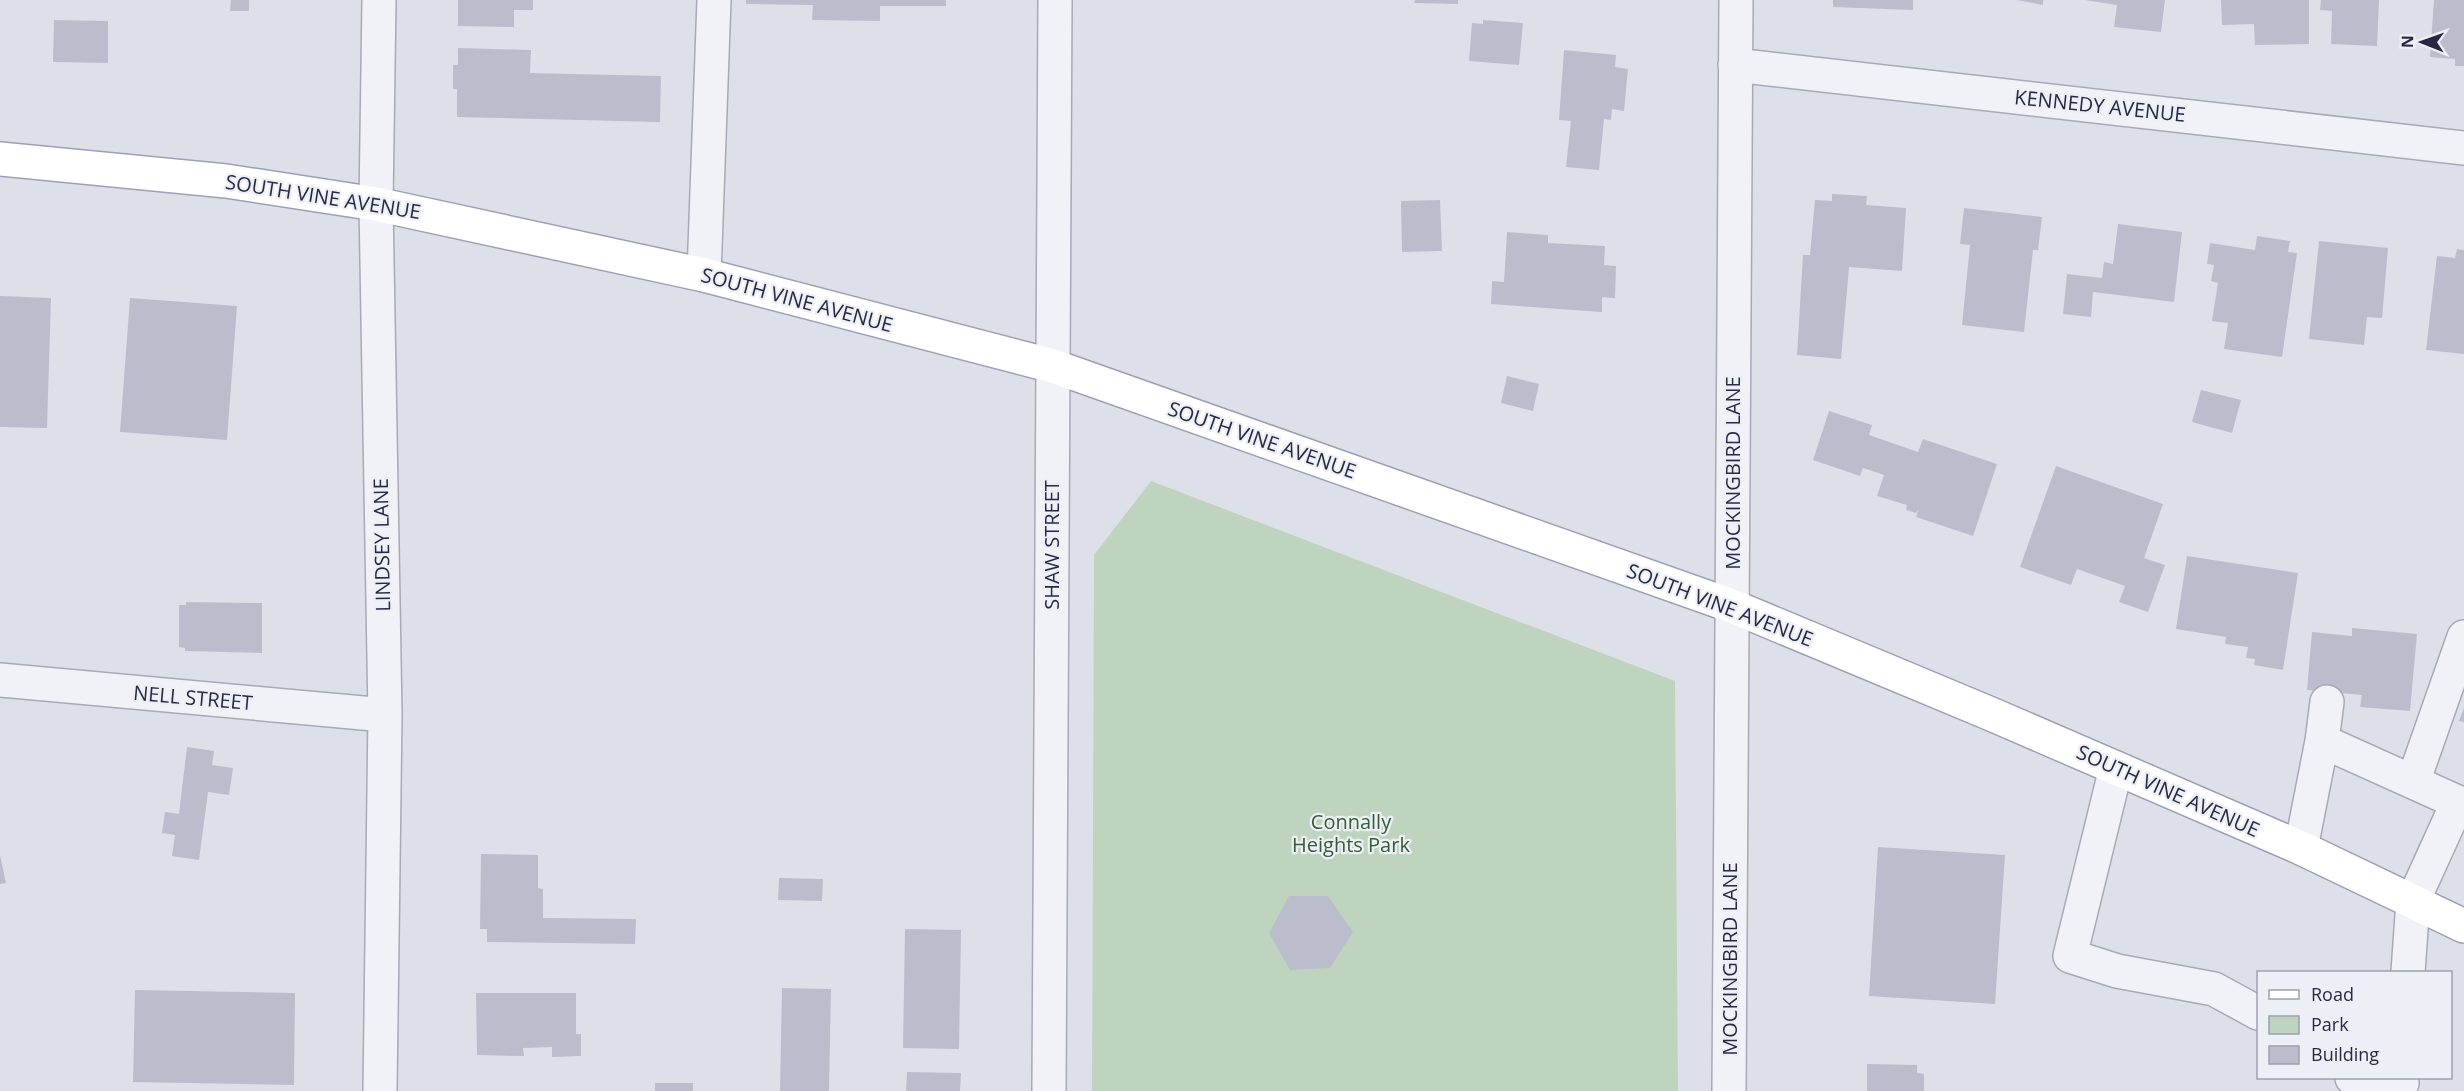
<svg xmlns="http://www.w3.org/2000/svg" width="2464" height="1091" viewBox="0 0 2464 1091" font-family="'Open Sans',sans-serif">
<rect width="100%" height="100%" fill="#dee0e9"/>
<path fill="#bfd4be" d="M 1151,481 L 1675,681 L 1678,1091 L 1092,1091 L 1094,555 Z"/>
<path fill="#bbbdcc" d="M 231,0 L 249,0 L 249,11 L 230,11 Z
M 458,0 L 533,0 L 533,10 L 514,10 L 514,27 L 458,26 Z
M 746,0 L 946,0 L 946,6 L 880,6 L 880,21 L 812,20 L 813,5 L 746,4 Z
M 1415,0 L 1458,0 L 1458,4 L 1414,3 Z
M 1833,0 L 1913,0 L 1913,10 L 1833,7 Z
M 2017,0 L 2043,0 L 2043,5 Z
M 2085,0 L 2165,0 L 2161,32 L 2114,27 L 2117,5 Z
M 2221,0 L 2309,0 L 2309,44 L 2255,45 L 2254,24 L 2222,25 Z
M 2321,0 L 2379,0 L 2377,46 L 2331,44 L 2332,11 L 2320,10 Z
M 2434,0 L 2464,0 L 2464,66 L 2455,66 L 2455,59 L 2430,57 Z
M 54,20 L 108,21 L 108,63 L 53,62 Z
M 1483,20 L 1523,23 L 1519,65 L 1469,61 L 1472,23 L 1483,24 Z
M 458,48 L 531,50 L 530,73 L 661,76 L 660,122 L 457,117 L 457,89 L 453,89 L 453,65 L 458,65 Z
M 1564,50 L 1616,55 L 1615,67 L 1628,69 L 1624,111 L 1612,109 L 1611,120 L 1604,119 L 1599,170 L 1566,167 L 1571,121 L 1559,120 Z
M 1832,194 L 1867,196 L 1866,205 L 1906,208 L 1902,271 L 1849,267 L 1841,359 L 1797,355 L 1803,255 L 1810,255 L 1815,200 L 1832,201 Z
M 1440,200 L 1442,251 L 1402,252 L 1401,201 Z
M 1964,208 L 2042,217 L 2038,250 L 2033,250 L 2024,332 L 1962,325 L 1970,245 L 1960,244 Z
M 2118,224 L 2182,232 L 2174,302 L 2093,292 L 2091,317 L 2063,314 L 2067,274 L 2102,278 L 2104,262 L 2113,264 Z
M 1507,232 L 1548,235 L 1548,243 L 1605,246 L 1604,265 L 1616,266 L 1615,298 L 1602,297 L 1602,312 L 1491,304 L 1492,281 L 1504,282 Z
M 2257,236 L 2290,241 L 2288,252 L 2297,253 L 2282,357 L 2224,349 L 2228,323 L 2212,321 L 2218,283 L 2211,281 L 2214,265 L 2207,264 L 2210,243 L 2255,250 Z
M 2319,241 L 2388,248 L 2382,318 L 2367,317 L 2364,345 L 2309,339 Z
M 2457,249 L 2464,250 L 2464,354 L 2426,350 L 2437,256 L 2455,258 Z
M 0,296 L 51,298 L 47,428 L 0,427 Z
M 130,298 L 237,306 L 227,440 L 120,432 Z
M 1507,376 L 1539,384 L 1533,411 L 1501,403 Z
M 2201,390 L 2241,400 L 2232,433 L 2192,422 Z
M 1829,411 L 1872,425 L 1869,435 L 1918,452 L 1923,439 L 1997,464 L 1973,536 L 1916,517 L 1919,509 L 1916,513 L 1906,510 L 1907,505 L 1877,496 L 1884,475 L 1863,468 L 1860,476 L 1813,460 Z
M 2056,466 L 2163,504 L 2144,558 L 2165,565 L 2148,612 L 2119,602 L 2125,586 L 2077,569 L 2071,585 L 2020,567 Z
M 2187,556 L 2298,573 L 2283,670 L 2254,665 L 2255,659 L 2246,658 L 2248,647 L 2225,644 L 2226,637 L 2176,629 Z
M 186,602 L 262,603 L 262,653 L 185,651 L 185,648 L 179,647 L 179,605 L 186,605 Z
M 2352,628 L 2417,634 L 2410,711 L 2360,707 L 2362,695 L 2307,690 L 2312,632 L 2352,636 Z
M 2464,708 L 2464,722 L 2459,721 Z
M 187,747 L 214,751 L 212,765 L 233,768 L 229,795 L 208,792 L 199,860 L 172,856 L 175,835 L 162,833 L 165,812 L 179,814 Z
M 1878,847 L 2005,855 L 1995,1004 L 1869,996 Z
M 481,854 L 538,855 L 538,888 L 543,889 L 543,918 L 636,919 L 635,944 L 487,942 L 487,929 L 480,929 Z
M 0,855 L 6,883 L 0,884 Z
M 779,878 L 823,879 L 822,901 L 778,900 Z
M 1289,896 L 1328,896 L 1353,932 L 1330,968 L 1290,970 L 1269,933 Z
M 905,929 L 961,930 L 959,1049 L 903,1048 Z
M 782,988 L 831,989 L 829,1091 L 780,1091 Z
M 135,990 L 295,993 L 294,1085 L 133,1082 Z
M 476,993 L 576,993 L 576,1034 L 581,1034 L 581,1056 L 552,1057 L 552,1047 L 523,1048 L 524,1056 L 477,1055 Z
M 1867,1064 L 1917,1065 L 1917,1073 L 1924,1074 L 1924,1091 L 1867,1091 Z
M 907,1072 L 961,1073 L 960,1091 L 906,1091 Z
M 655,1083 L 693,1083 L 693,1091 L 655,1091 Z"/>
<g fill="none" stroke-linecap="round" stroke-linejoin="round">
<g stroke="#a7a9b7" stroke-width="36">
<path id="minor" d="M 379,0 L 376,204 L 385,715 L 380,1091
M 1735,65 L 2464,148
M 704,275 L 714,0
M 0,680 L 385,715
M 2322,741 L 2327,702
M 2116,768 L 2070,956 L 2117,971 L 2214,989 L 2258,1013
M 2413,782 L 2464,637
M 2301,848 L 2322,741 L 2464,805
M 2408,972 L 2413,901 L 2458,802
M 2352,1078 L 2361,1082 L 2402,1083
M 1049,1091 L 1055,0
M 1729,1091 L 1736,0"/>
</g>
<g stroke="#9ca0b6" stroke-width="36">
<path id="major" d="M 0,159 L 226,181 L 376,204 L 704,275 L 1053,366 L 1732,606 L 1991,714 L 2301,848 L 2464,926"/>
</g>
<use href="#minor" stroke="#f1f2f7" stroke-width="33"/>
<use href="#major" stroke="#fff" stroke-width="33"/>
</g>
<g text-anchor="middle" stroke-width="4.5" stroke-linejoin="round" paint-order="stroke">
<g font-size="20" fill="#262941" stroke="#edeff6">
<text transform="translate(2100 106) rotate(6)" y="7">KENNEDY AVENUE</text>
<text transform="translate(323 197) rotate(9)" y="7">SOUTH VINE AVENUE</text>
<text transform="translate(797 300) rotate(15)" y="7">SOUTH VINE AVENUE</text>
<text transform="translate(1262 440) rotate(19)" y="7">SOUTH VINE AVENUE</text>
<text transform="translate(1733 473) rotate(-90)" y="7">MOCKINGBIRD LANE</text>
<text transform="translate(382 545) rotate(-91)" y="7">LINDSEY LANE</text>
<text transform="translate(1052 545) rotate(-90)" y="7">SHAW STREET</text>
<text transform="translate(1720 605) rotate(21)" y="7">SOUTH VINE AVENUE</text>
<text transform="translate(193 698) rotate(5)" y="7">NELL STREET</text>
<text transform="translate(2168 791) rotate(24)" y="7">SOUTH VINE AVENUE</text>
<text transform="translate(1730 959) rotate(-90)" y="7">MOCKINGBIRD LANE</text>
</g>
<g font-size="20" fill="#325e34" stroke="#edeff6">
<text x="1351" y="829">Connally<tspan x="1351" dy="23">Heights Park</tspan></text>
</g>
</g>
<rect x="2257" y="971" width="195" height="108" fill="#edeff6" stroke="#9da0ae" stroke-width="1.5"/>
<rect x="2269" y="990" width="30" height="9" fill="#ffffff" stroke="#9da0ae" stroke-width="1.5"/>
<text x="2311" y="1001" font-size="18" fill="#262941">Road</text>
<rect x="2269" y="1016" width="30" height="18" fill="#bfd4be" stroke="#9da0ae" stroke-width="1.5"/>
<text x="2311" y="1031" font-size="18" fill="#262941">Park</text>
<rect x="2269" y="1046" width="30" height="18" fill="#bbbdcc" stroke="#9da0ae" stroke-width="1.5"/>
<text x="2311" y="1061" font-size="18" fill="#262941">Building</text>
<g transform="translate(2422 42) rotate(271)" stroke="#edeff6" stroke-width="4.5" paint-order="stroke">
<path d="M0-4.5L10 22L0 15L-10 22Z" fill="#262941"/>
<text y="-9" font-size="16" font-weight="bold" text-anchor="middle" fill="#262941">N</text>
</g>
</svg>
